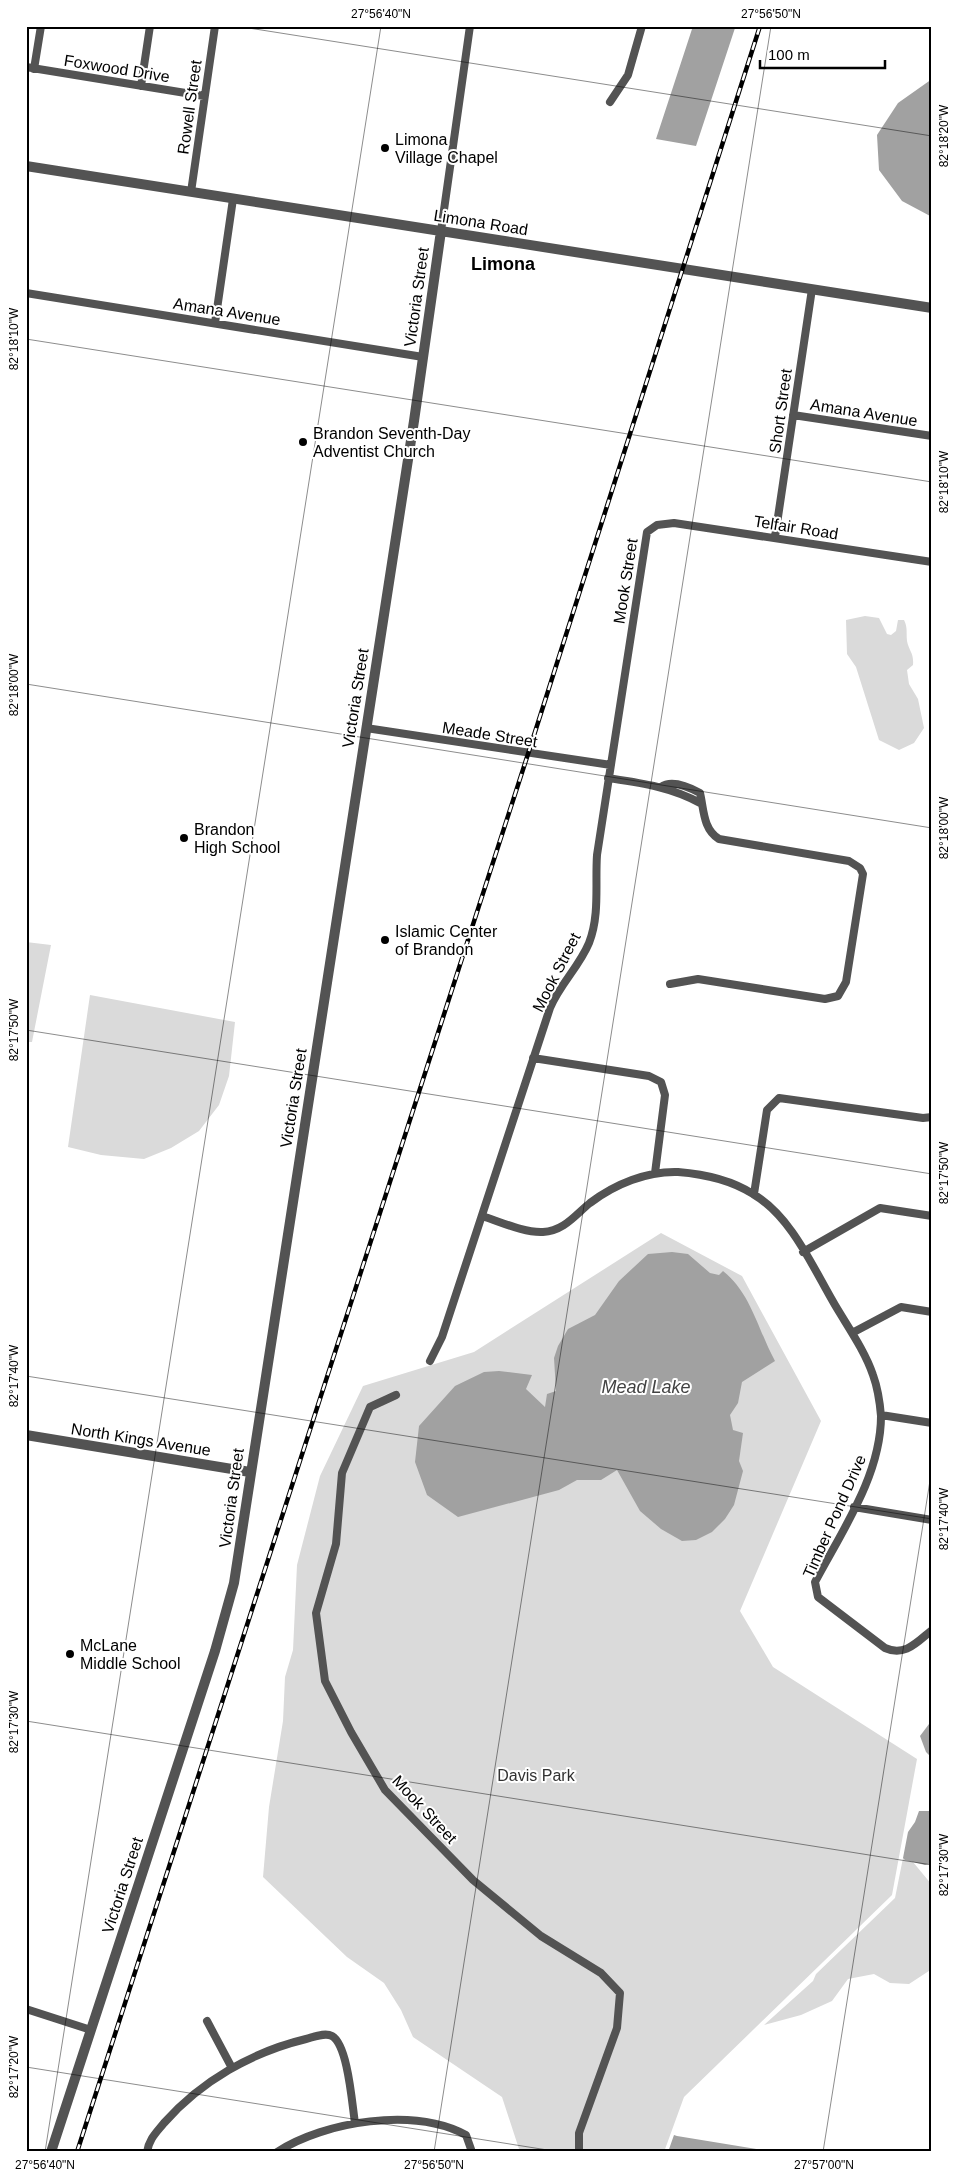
<svg xmlns="http://www.w3.org/2000/svg" width="958" height="2178" viewBox="0 0 958 2178" font-family="Helvetica,sans-serif">
<rect width="100%" height="100%" fill="#fff"/>
<path fill="#dadada" d="M 865,616 L 879,618 L 887,634 L 891,635 L 896,631 L 898,620 L 904,620 C 908,628 906,633 907,641 C 909,651 914,653 913,665 L 907,670 L 909,684 L 918,699 L 924,728 L 914,743 L 899,750 L 879,740 L 856,667 L 847,654 L 846,620 Z
M 26,942 L 51,945 L 32,1042 L 26,1042 Z
M 90,995 L 235,1022 L 229,1076 L 219,1105 L 199,1131 L 171,1148 L 144,1159 L 101,1155 L 68,1147 Z
M 661,1233 L 742,1276 L 821,1421 L 740,1611 L 773,1667 L 917,1759 L 892,1895 L 684,2097 L 664,2152 L 520,2152 L 502,2097 L 413,2037 L 401,2010 L 384,1983 L 347,1957 L 263,1877 L 269,1807 L 283,1721 L 285,1677 L 293,1650 L 297,1565 L 320,1476 L 363,1386 L 474,1352 Z
M 903,1858 L 913,1862 L 932,1885 L 932,1969 L 909,1984 L 890,1983 L 874,1974 L 848,1979 L 832,2001 L 801,2015 L 764,2025 L 813,1981 L 816,1974 L 895,1898 Z"/>
<path fill="#a1a1a1" d="M 693,26 L 735,26 L 735,28 L 696,146 L 656,139 Z
M 932,79 L 932,217 L 902,201 L 879,170 L 877,135 L 898,103 Z
M 672,1252 L 688,1254 L 710,1273 L 719,1275 L 723,1271 C 751,1293 758,1330 775,1361 L 742,1382 L 738,1403 L 730,1415 L 733,1430 L 743,1433 L 739,1461 L 743,1471 L 734,1505 L 725,1519 L 712,1532 L 696,1540 L 682,1541 L 661,1529 L 640,1511 L 617,1470 L 601,1480 L 577,1480 L 559,1490 L 458,1517 L 427,1495 L 415,1462 L 419,1426 L 455,1386 L 484,1372 L 499,1371 L 532,1375 L 526,1389 L 545,1407 L 547,1394 L 556,1391 L 554,1358 L 558,1346 L 568,1329 L 595,1315 L 619,1281 L 648,1254 Z
M 932,1720 L 932,1758 L 926,1752 L 920,1736 Z
M 932,1809 L 932,1863 L 925,1865 L 905,1860 L 903,1858 L 908,1832 L 915,1822 L 919,1811 L 929,1811 Z
M 674,2135 L 677,2136 L 774,2152 L 668,2152 Z"/>
<g fill="none" stroke-linecap="round" stroke-linejoin="round">
<path stroke="#535353" stroke-width="8" d="M 26,67 L 204,96
M 34,69 L 41,26
M 141,86 L 150,26
M 610,102 L 628,75 L 642,26
M 191,192 L 215,26
M 441,231 L 470,26
M 26,293 L 423,357
M 215,323 L 233,199
M 793,415 L 932,436
M 775,537 L 812,289
M 366,728 L 611,765
M 608,778 C 641,783 671,787 700,803
M 661,787 C 672,779 689,787 700,793 C 704,810 703,829 719,839 L 849,861 L 860,868 L 863,874 L 846,982 L 838,996 L 825,999 L 698,979 L 670,984
M 533,1058 L 649,1076 L 661,1082 L 665,1095 L 655,1173
M 754,1194 L 767,1110 L 779,1098 L 923,1118 L 932,1117
M 482,1216 C 501,1222 524,1233 543,1232 C 564,1231 575,1215 590,1203 C 615,1184 647,1171 678,1172 C 704,1174 731,1180 753,1194 C 792,1217 813,1268 835,1305 C 848,1327 865,1351 873,1375 C 877,1386 880,1404 881,1416 C 881,1475 842,1531 815,1582 L 818,1597 L 885,1648 C 905,1657 917,1642 932,1630
M 803,1252 L 880,1208 L 932,1216
M 852,1333 L 901,1307 L 932,1312
M 430,1361 L 442,1337 L 550,1008 C 560,984 579,967 589,943 C 600,915 595,884 597,855 L 647,532 L 657,525 L 674,523 L 932,562
M 396,1395 L 370,1407 L 342,1473 L 336,1544 L 316,1613 L 325,1681 L 351,1732 L 385,1790 L 473,1880 L 541,1936 L 601,1973 L 620,1993 L 617,2028 L 579,2133 L 579,2152
M 881,1415 L 932,1423
M 854,1507 L 932,1520
M 26,2009 L 91,2030
M 207,2021 L 232,2068
M 147,2152 C 149,2139 156,2133 164,2123 C 201,2081 252,2052 306,2039 C 314,2037 325,2032 332,2036 C 348,2045 352,2104 355,2123
M 277,2152 C 325,2121 414,2107 466,2135 L 472,2152"/>
<path stroke="#535353" stroke-width="10" d="M 26,166 L 932,308
M 26,1435 L 250,1472
M 51,2152 L 215,1651 L 234,1583 L 414,421 L 441,231"/>
<g stroke="#000" stroke-width="4.5">
<path id="rail" d="M 77,2152 L 528,754 L 760,26"/>
</g>
<use href="#rail" stroke="#fff" stroke-width="2.5" stroke-dasharray="8" stroke-linecap="butt"/>
</g>
<path fill="none" stroke="#000" stroke-width="1" stroke-opacity="0.45" d="M 236,26 L 932,136M 26,339 L 932,482M 26,684 L 932,828M 26,1030 L 932,1174M 26,1376 L 932,1519M 26,1721 L 932,1865M 26,2067 L 560,2152M 45,2152 L 381,26M 434,2152 L 771,26M 823,2152 L 932,1468"/>
<g fill="#000" stroke="#fff" stroke-width="2">
<circle cx="385" cy="148" r="5"/>
<circle cx="303" cy="442" r="5"/>
<circle cx="184" cy="838" r="5"/>
<circle cx="385" cy="940" r="5"/>
<circle cx="70" cy="1654" r="5"/>
</g>
<g text-anchor="middle" stroke-width="4" stroke-linejoin="round" paint-order="stroke">
<g font-size="16" fill="#000" stroke="#fff">
<text transform="translate(117 68) rotate(9)" y="6">Foxwood Drive</text>
<text transform="translate(189 107) rotate(-82)" y="6">Rowell Street</text>
<text transform="translate(481 222) rotate(9)" y="6">Limona Road</text>
<text transform="translate(416 297) rotate(-82)" y="6">Victoria Street</text>
<text transform="translate(227 311) rotate(9)" y="6">Amana Avenue</text>
<text transform="translate(780 411) rotate(-82)" y="6">Short Street</text>
<text transform="translate(864 412) rotate(9)" y="6">Amana Avenue</text>
<text transform="translate(796 527) rotate(9)" y="6">Telfair Road</text>
<text transform="translate(625 581) rotate(-81)" y="6">Mook Street</text>
<text transform="translate(355 698) rotate(-81)" y="6">Victoria Street</text>
<text transform="translate(490 734) rotate(9)" y="6">Meade Street</text>
<text transform="translate(556 972) rotate(-63)" y="6">Mook Street</text>
<text transform="translate(293 1098) rotate(-81)" y="6">Victoria Street</text>
<text transform="translate(141 1439) rotate(9)" y="6">North Kings Avenue</text>
<text transform="translate(231 1498) rotate(-82)" y="6">Victoria Street</text>
<text transform="translate(834 1516) rotate(-66)" y="6">Timber Pond Drive</text>
<text transform="translate(425 1809) rotate(47)" y="6">Mook Street</text>
<text transform="translate(122 1885) rotate(-72)" y="6">Victoria Street</text>
</g>
<g font-size="16" fill="#000" stroke="#fff" text-anchor="start">
<text x="395" y="145">Limona<tspan x="395" dy="18">Village Chapel</tspan></text>
<text x="313" y="439">Brandon Seventh-Day<tspan x="313" dy="18">Adventist Church</tspan></text>
<text x="194" y="835">Brandon<tspan x="194" dy="18">High School</tspan></text>
<text x="395" y="937">Islamic Center<tspan x="395" dy="18">of Brandon</tspan></text>
<text x="80" y="1651">McLane<tspan x="80" dy="18">Middle School</tspan></text>
</g>
<g font-size="16" fill="#313131" stroke="#fff">
<text x="536" y="1781">Davis Park</text>
</g>
<g font-size="18" font-weight="bold" fill="#000" stroke="#fff">
<text x="503" y="270">Limona</text>
</g>
<g font-size="18" font-style="italic" fill="#424242" stroke="#fff">
<text x="646" y="1393">Mead Lake</text>
</g>
</g>
<rect width="958" height="2178" fill="none" stroke="#ffffff" stroke-width="55"/>
<path d="M760 60v8h125v-8" fill="none" stroke="#000000" stroke-width="2.5"/>
<text x="768" y="60" font-size="15" fill="#000000" stroke="#ffffff" stroke-width="4" paint-order="stroke">100 m</text>
<rect x="28" y="28" width="902" height="2122" fill="none" stroke="#000" stroke-width="2"/>
<g font-size="12" text-anchor="middle" fill="#000">
<text x="381" y="18">27°56'40"N</text>
<text x="771" y="18">27°56'50"N</text>
<text transform="translate(944 136) rotate(-90)" y="4">82°18'20"W</text>
<text transform="translate(14 339) rotate(-90)" y="4">82°18'10"W</text>
<text transform="translate(944 482) rotate(-90)" y="4">82°18'10"W</text>
<text transform="translate(14 685) rotate(-90)" y="4">82°18'00"W</text>
<text transform="translate(944 828) rotate(-90)" y="4">82°18'00"W</text>
<text transform="translate(14 1030) rotate(-90)" y="4">82°17'50"W</text>
<text transform="translate(944 1173) rotate(-90)" y="4">82°17'50"W</text>
<text transform="translate(14 1376) rotate(-90)" y="4">82°17'40"W</text>
<text transform="translate(944 1519) rotate(-90)" y="4">82°17'40"W</text>
<text transform="translate(14 1722) rotate(-90)" y="4">82°17'30"W</text>
<text transform="translate(944 1865) rotate(-90)" y="4">82°17'30"W</text>
<text transform="translate(14 2067) rotate(-90)" y="4">82°17'20"W</text>
<text x="45" y="2169">27°56'40"N</text>
<text x="434" y="2169">27°56'50"N</text>
<text x="824" y="2169">27°57'00"N</text>
</g>
</svg>
